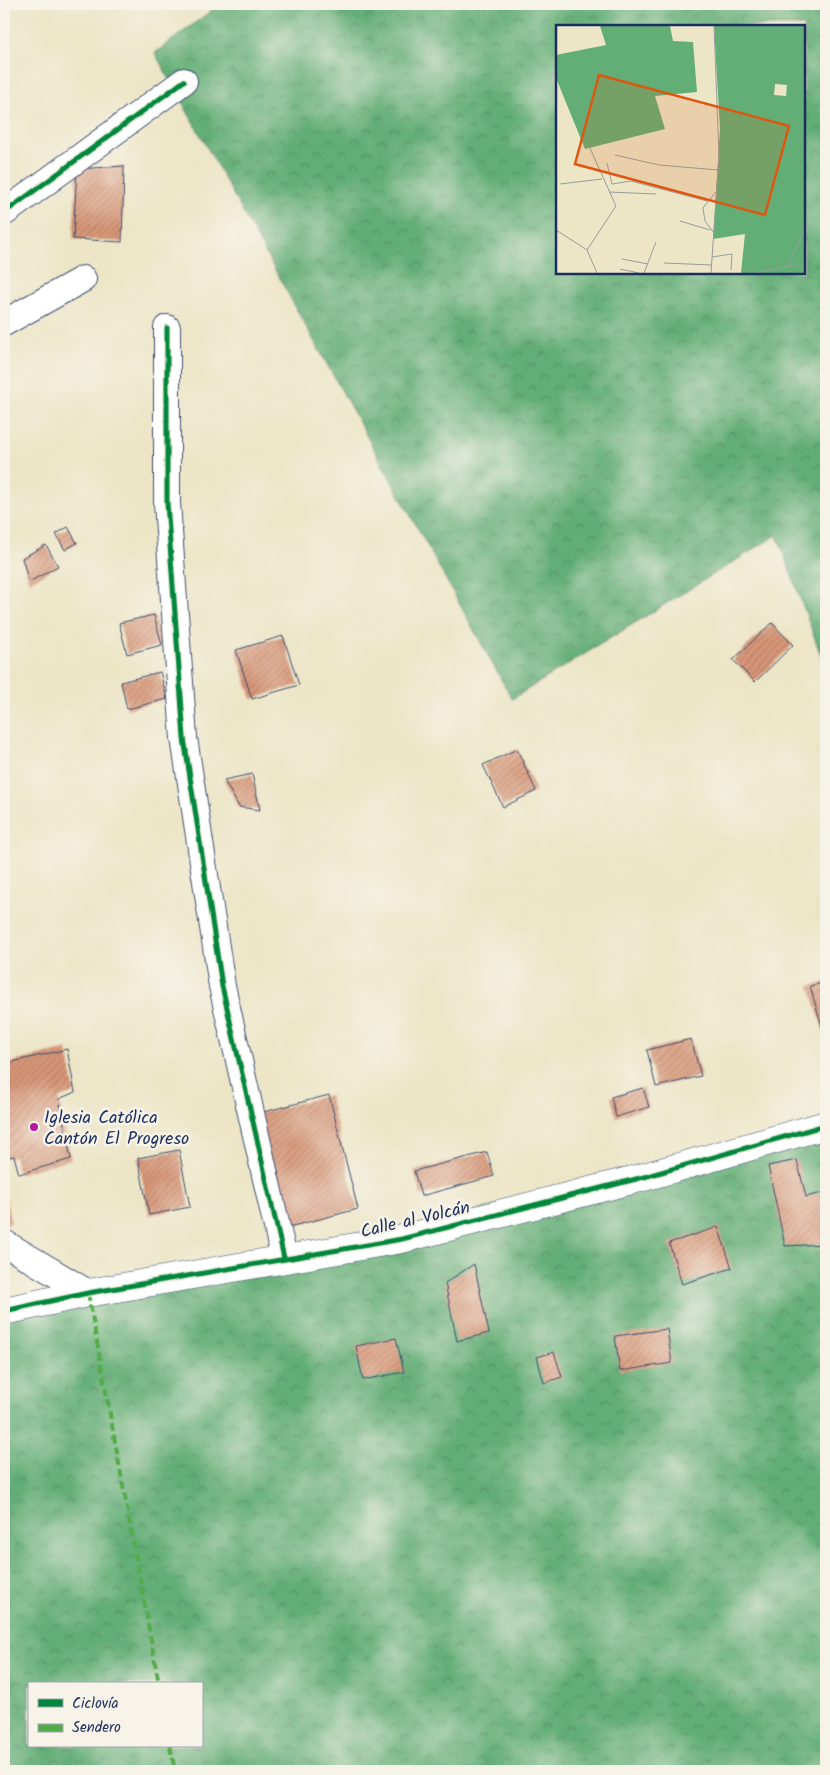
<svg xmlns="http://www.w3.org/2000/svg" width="830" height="1775" viewBox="0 0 830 1775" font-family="Kalam,sans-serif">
<defs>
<pattern id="forest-crowns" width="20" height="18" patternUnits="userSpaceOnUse" patternTransform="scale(1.25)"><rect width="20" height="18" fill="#63ae77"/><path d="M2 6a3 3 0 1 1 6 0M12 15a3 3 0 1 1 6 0" fill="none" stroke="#518e65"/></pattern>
<pattern id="building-hatch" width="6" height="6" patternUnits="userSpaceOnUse" patternTransform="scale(1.25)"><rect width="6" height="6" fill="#d99778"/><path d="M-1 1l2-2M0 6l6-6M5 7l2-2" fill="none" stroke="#af7c66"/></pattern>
</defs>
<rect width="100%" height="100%" fill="#f7f3e8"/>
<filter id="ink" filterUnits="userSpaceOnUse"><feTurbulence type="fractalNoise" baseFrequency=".02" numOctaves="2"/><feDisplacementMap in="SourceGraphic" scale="10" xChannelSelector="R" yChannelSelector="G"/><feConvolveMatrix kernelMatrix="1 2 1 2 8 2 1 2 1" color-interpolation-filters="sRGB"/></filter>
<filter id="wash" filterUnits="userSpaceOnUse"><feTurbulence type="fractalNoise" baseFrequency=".0096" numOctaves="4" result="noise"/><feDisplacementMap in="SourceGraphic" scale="20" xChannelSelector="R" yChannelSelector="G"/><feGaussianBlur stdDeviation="1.12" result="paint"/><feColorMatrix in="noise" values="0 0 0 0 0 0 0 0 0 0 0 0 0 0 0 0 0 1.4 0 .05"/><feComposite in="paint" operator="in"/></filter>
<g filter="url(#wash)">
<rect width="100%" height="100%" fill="#ece5c6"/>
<path fill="url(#forest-crowns)" stroke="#3f6e6a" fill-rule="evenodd" d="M 220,4 L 826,4 L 826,669 L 777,535 L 512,699 L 155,53 ZM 558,26 L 804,26 L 804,272 L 558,272 Z
M 826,1125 L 826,1771 L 4,1771 L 4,1311 L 284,1258 ZM 29,1684 L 201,1684 L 201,1746 L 29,1746 Z"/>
<g id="blocks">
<path fill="url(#building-hatch)" d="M 124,166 L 122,242 L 73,239 L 77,169 Z
M 68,527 L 77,543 L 65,550 L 56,534 Z
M 46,545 L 58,566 L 29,582 L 22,558 Z
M 154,615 L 162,645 L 127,654 L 119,623 Z
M 772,623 L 793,645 L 755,682 L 733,660 Z
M 283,636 L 299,685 L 252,699 L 236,650 Z
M 160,672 L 167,699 L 127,709 L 121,682 Z
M 517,749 L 536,791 L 503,807 L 483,765 Z
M 252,774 L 260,810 L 239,807 L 224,780 Z
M 826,982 L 826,1040 L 810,986 Z
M 691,1039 L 701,1076 L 656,1087 L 647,1050 Z
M 67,1049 L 75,1092 L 59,1099 L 71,1159 L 19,1174 L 14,1156 L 4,1158 L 4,1064 Z
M 643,1088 L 649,1107 L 616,1117 L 611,1097 Z
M 329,1095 L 358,1209 L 285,1228 L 256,1114 Z
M 179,1150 L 190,1207 L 149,1215 L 138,1158 Z
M 487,1152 L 494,1176 L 421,1196 L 414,1171 Z
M 797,1160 L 806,1197 L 826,1192 L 826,1244 L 785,1246 L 768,1166 Z
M 5,1195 L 11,1223 L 4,1224 L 4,1196 Z
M 718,1227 L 732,1268 L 682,1284 L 669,1243 Z
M 474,1264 L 489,1333 L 457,1341 L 445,1283 Z
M 667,1329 L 672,1363 L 620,1371 L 615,1336 Z
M 396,1338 L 404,1372 L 363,1380 L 356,1346 Z
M 554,1352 L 562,1377 L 544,1383 L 537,1357 Z"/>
</g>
</g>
<g filter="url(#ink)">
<use href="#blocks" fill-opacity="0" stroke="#3a4a6e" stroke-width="1"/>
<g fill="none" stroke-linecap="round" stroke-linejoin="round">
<g stroke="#3a4a6e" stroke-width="28">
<path id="street" d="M 4,213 L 184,81
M 4,323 L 83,279
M 167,328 L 167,503 L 184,738 L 222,986 L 284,1258
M 4,1243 L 88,1293"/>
</g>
<g stroke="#3a4a6e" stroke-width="29">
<path id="secondary" d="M 4,1311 L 88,1293 L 402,1239 L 644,1177 L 826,1125"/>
</g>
<use href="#street" stroke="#fff" stroke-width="26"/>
<use href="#secondary" stroke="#fff" stroke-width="28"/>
<path stroke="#52ab49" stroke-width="4" stroke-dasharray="8 4" stroke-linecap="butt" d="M 88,1293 L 159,1684
M 170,1746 L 175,1771"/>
<g stroke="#f7f3e8" stroke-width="8">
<path id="cycleway" d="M 4,213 L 184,81
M 167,328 L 167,503 L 184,738 L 222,986 L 284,1258
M 4,1311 L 88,1293 L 402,1239 L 644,1177 L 826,1125"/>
</g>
<use href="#cycleway" stroke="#00873e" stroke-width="5"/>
</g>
</g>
<circle fill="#b5179e" stroke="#f7f3e8" stroke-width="2" cx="34" cy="1127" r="5"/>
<g text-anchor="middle" stroke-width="5" stroke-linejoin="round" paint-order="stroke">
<g font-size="18" fill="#1b2f5e" stroke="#f7f3e8" text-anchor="start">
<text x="44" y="1123">Iglesia Católica<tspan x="44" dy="21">Cantón El Progreso</tspan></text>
</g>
<g font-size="18" fill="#1b2f5e" stroke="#f7f3e8">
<text transform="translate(415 1219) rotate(-13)" y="6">Calle al Volcán</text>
</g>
</g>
<g transform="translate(556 25)">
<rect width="249" height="249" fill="#ece5c6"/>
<path d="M 44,1 L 114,1 L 117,16 L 137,17 L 141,67 L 99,71 L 109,104 L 29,124 L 0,53 L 0,30 L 50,20 ZM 158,1 L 249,1 L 249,248 L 185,248 L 189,209 L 157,214 L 164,104 ZM 219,59 L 231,60 L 230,71 L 218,70 Z" fill="#63ae77" fill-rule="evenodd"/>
<path fill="none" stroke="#989c9c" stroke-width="1" d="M 33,121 L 60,181 L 31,225 L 41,248M 59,130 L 103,140 L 162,145M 51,138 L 56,159 L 75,156 L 151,176M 4,159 L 46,154M 53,167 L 100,169M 124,196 L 154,205M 0,205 L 31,225M 158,208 L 149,196 L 147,183 L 160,167M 156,232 L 176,229 L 175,245M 66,234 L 92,239M 108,238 L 156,240M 231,243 L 249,203M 64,244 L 83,248M 88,248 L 100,217M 155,248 L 163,131 L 158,1M 199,248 L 240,240 L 249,246"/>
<path fill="#de5710" fill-opacity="0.15" stroke="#de5710" stroke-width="2.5" d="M 43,50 L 233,101 L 209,190 L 19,139 Z"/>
<rect width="249" height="249" fill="none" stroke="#1b2f5e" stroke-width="2.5"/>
</g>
<rect width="830" height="1775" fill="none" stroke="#f7f3e8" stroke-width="20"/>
<rect x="28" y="1682" width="175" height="65" fill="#f7f3e8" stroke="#9fa5b1"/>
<rect x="38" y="1699" width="25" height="8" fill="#00873e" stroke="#9fa5b1"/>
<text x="72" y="1708" font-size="15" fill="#1b2f5e">Ciclovía</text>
<rect x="38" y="1724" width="25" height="8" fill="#52ab49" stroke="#9fa5b1"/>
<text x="72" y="1732" font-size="15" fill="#1b2f5e">Sendero</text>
</svg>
